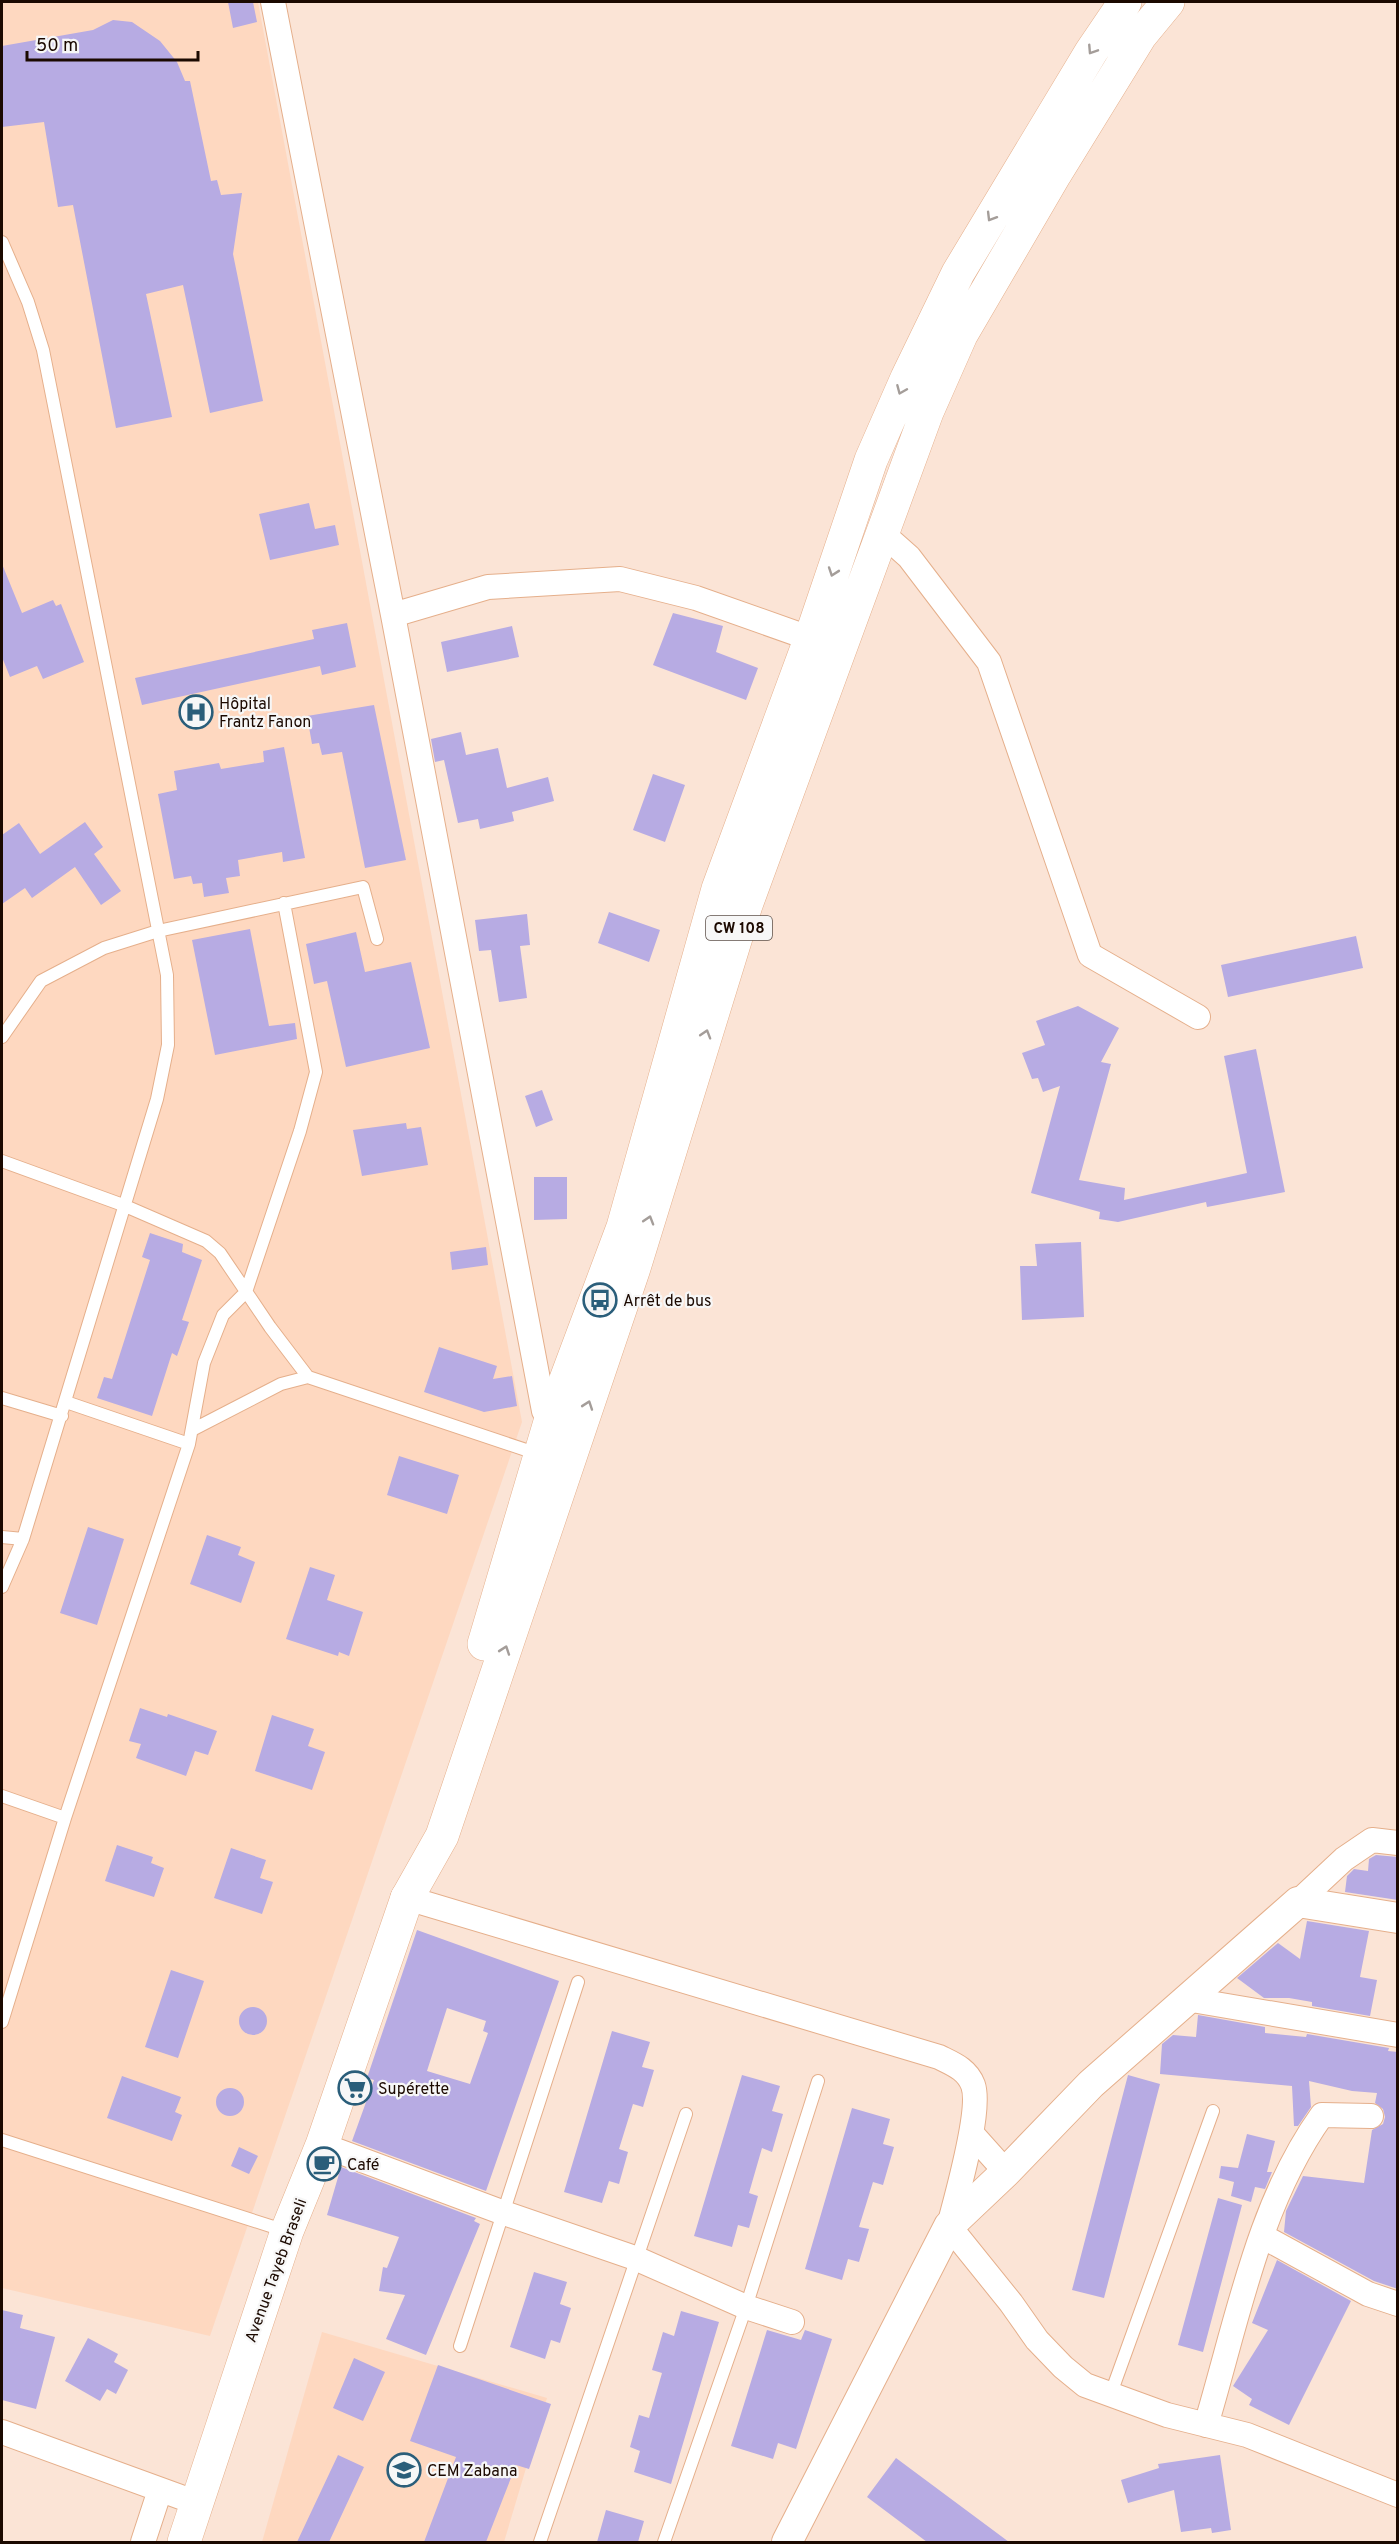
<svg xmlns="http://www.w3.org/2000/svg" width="1399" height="2544" viewBox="0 0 1399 2544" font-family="Overpass,sans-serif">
<rect width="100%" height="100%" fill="#fbe4d6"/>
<path fill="#fed8c0" d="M 2,2 L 258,2 L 522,1422 L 210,2336 L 2,2288 Z
M 322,2332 L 547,2398 L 504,2542 L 262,2542 Z"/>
<path fill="#b7abe3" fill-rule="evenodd" d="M 228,2 L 253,2 L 257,22 L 233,28 Z
M 113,20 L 132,22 L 160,41 L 177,62 L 185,81 L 190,81 L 211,181 L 217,180 L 221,195 L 242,193 L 233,254 L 263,401 L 210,413 L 183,285 L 146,294 L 172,417 L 116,428 L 73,205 L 58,207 L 44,122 L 2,127 L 2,46 L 93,30 Z
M 309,503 L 315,529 L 335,525 L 339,545 L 270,560 L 259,514 Z
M 2,564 L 22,613 L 53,600 L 56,606 L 61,604 L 84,662 L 43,679 L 37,666 L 10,677 L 2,657 Z
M 673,613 L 723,626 L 716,652 L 758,668 L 746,700 L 653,665 Z
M 347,623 L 356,667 L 322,675 L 320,666 L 142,705 L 135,678 L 314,639 L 312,630 Z
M 512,626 L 519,657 L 447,672 L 441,642 Z
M 374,705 L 406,860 L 365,868 L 342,752 L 322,755 L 319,743 L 312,744 L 307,716 Z
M 461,732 L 466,755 L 498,748 L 507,788 L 548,777 L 554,801 L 512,812 L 514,821 L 480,829 L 478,819 L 458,823 L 444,760 L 435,762 L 431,739 Z
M 284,747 L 305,858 L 283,862 L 282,852 L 238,860 L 240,876 L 226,878 L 229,893 L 204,897 L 202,883 L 193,884 L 191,876 L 174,879 L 158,794 L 177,790 L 174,771 L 219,763 L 221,769 L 264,762 L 263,751 Z
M 653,774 L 685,785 L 665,842 L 633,830 Z
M 85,822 L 103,847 L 94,854 L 121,891 L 101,905 L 75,867 L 32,898 L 25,888 L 2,904 L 2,835 L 19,823 L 40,854 Z
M 609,912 L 660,930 L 649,962 L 598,943 Z
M 527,914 L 530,945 L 520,946 L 527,998 L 499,1002 L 491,950 L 479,951 L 475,920 Z
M 250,929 L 269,1026 L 295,1023 L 297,1039 L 215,1055 L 192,940 Z
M 356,932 L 365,972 L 411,962 L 430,1048 L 346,1067 L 327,981 L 314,984 L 306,944 Z
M 1356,936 L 1363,968 L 1228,997 L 1221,965 Z
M 1078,1006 L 1119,1028 L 1101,1062 L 1111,1064 L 1079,1180 L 1125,1188 L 1124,1200 L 1247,1173 L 1224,1056 L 1256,1049 L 1285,1192 L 1207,1207 L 1206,1202 L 1118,1222 L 1099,1219 L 1100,1212 L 1031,1193 L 1060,1086 L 1043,1092 L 1038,1078 L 1032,1079 L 1022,1053 L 1045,1045 L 1036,1021 Z
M 542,1090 L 553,1120 L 536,1127 L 525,1096 Z
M 406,1123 L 407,1129 L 421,1127 L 428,1165 L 362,1176 L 353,1130 Z
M 534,1177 L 567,1177 L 567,1219 L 534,1220 Z
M 150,1233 L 183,1244 L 182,1252 L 202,1260 L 182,1320 L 189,1322 L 177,1356 L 172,1353 L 152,1416 L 97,1398 L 104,1377 L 112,1379 L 150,1260 L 142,1257 Z
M 1081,1242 L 1084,1317 L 1022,1320 L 1020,1266 L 1037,1266 L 1035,1244 Z
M 486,1247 L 488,1265 L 452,1270 L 450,1252 Z
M 439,1347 L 497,1366 L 493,1379 L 512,1376 L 517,1406 L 484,1412 L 424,1392 Z
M 399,1456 L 459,1475 L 447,1514 L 387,1495 Z
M 88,1527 L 124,1539 L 97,1625 L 60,1613 Z
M 207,1535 L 241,1547 L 238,1555 L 255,1562 L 241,1603 L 190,1584 Z
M 310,1567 L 335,1575 L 327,1600 L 363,1612 L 349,1656 L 339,1652 L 338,1656 L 286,1639 Z
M 140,1708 L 167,1717 L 168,1714 L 217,1731 L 208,1755 L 195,1751 L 186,1776 L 136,1758 L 141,1744 L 129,1741 Z
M 272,1715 L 314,1729 L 308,1746 L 325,1752 L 312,1790 L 255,1771 Z
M 117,1845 L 153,1857 L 151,1863 L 164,1868 L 154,1897 L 105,1881 Z
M 231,1848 L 266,1860 L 260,1878 L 273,1882 L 262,1914 L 214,1898 Z
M 1376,1855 L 1398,1857 L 1398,1900 L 1345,1892 L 1347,1876 L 1354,1869 L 1368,1871 L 1369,1859 Z
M 1307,1921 L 1369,1931 L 1360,1977 L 1377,1980 L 1370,2016 L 1312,2006 L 1312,2002 L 1289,1998 L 1264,1998 L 1237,1978 L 1278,1943 L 1300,1959 Z
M 417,1930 L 559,1981 L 486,2191 L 352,2141 L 374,2080 L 367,2078 ZM 447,2008 L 486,2021 L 483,2031 L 488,2033 L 470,2084 L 427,2071 Z
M 171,1970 L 204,1981 L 178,2058 L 145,2047 Z
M239 2021a14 14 0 1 1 28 0a14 14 0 1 1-28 0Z
M 1198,2015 L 1265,2027 L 1265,2033 L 1306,2037 L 1307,2034 L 1389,2048 L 1388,2051 L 1398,2052 L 1398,2289 L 1374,2281 L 1284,2232 L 1286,2211 L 1303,2176 L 1364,2183 L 1372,2130 L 1383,2124 L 1385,2117 L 1383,2109 L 1375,2103 L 1377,2093 L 1352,2091 L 1309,2081 L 1311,2107 L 1298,2126 L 1294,2126 L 1292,2086 L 1160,2074 L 1162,2044 L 1173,2035 L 1196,2037 Z
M 612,2031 L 650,2042 L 642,2067 L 654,2070 L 643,2107 L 633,2104 L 619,2149 L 628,2152 L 619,2184 L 609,2181 L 602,2203 L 564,2192 Z
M 742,2075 L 780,2086 L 772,2111 L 783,2114 L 772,2152 L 762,2148 L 749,2193 L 758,2196 L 749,2228 L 738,2225 L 732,2247 L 694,2236 Z
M 1128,2075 L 1160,2084 L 1104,2298 L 1072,2290 Z
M 122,2076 L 181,2097 L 175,2112 L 182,2115 L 172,2141 L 107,2118 Z
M216 2102a14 14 0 1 1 28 0a14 14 0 1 1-28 0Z
M 852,2108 L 890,2119 L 883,2144 L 894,2147 L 883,2185 L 873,2182 L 859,2227 L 869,2229 L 859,2262 L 848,2259 L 842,2280 L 805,2269 Z
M 1247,2134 L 1275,2141 L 1267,2172 L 1272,2172 L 1265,2189 L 1255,2187 L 1251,2202 L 1231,2196 L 1234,2182 L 1219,2178 L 1221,2166 L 1238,2168 Z
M 239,2147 L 258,2156 L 249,2174 L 231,2166 Z
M 341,2167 L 476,2218 L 474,2221 L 480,2224 L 426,2355 L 386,2339 L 405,2295 L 379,2291 L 383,2267 L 387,2268 L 399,2237 L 327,2215 Z
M 1218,2198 L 1242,2205 L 1203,2352 L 1178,2345 Z
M 1277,2260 L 1351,2301 L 1289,2425 L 1249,2405 L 1252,2399 L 1233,2386 L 1268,2330 L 1252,2323 Z
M 534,2272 L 567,2282 L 560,2304 L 571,2308 L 560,2343 L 551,2340 L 545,2359 L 510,2347 Z
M 2,2310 L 23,2315 L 20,2328 L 55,2337 L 36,2409 L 2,2400 Z
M 681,2311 L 719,2322 L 671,2484 L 634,2472 L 640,2451 L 630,2447 L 639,2415 L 649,2418 L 662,2373 L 652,2370 L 663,2332 L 674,2336 Z
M 767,2330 L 801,2340 L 805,2330 L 832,2339 L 796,2449 L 778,2443 L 773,2459 L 731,2446 Z
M 88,2338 L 118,2354 L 114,2362 L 128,2370 L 116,2394 L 107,2389 L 100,2401 L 65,2381 Z
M 354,2358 L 385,2372 L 363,2421 L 333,2408 Z
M 438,2365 L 551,2404 L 529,2469 L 516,2465 L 486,2542 L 424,2542 L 456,2457 L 410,2441 Z
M 338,2455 L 364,2467 L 329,2542 L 297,2542 Z
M 1220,2455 L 1231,2530 L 1212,2533 L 1211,2528 L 1181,2532 L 1174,2490 L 1128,2503 L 1121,2480 L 1159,2468 L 1158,2464 Z
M 896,2458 L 1009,2542 L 927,2542 L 867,2497 Z
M 606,2510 L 644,2521 L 638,2542 L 597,2542 Z"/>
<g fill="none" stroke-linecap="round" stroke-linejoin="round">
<g stroke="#e5af8b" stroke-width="14">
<path id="service" d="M 2,242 L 28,302 L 43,350 L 167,975 L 168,1045 L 157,1099 L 23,1539 L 2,1587
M 2,1037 L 41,981 L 104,948 L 158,931 L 363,887 L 377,939
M 2,1161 L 123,1205 L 206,1241 L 220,1253 L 270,1327 L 308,1377
M 2,1398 L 62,1416
M 66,1402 L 189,1444
M 192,1430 L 281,1384 L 308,1377 L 538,1454
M 2,1537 L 23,1539
M 2,1796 L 65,1818
M 2,2022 L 65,1818 L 189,1444 L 204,1363 L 223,1315 L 246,1292 L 300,1131 L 316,1072 L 284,903
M 2,2140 L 286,2231
M 460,2346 L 578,1982
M 1110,2396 L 1213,2111
M 540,2542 L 686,2114
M 664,2542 L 746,2307 L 818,2081"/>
</g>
<g stroke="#e5af8b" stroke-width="26">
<path id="minor" d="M 273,2 L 393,615 L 544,1411 L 553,1425
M 882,533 L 909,557 L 989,662 L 1090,955 L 1198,1017
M 393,615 L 488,587 L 620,579 L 696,598 L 826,644
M 407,1898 L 939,2057 C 953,2064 967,2069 973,2085 C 982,2110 956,2198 949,2226 L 1011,2303 L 1037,2340 L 1063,2367 L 1085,2385 L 1167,2415 L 1247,2435 L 1398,2495
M 1298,1902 L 1344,1859 L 1372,1840 L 1398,1843
M 1186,1999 L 1398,2035
M 972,2134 L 1006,2172
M 322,2145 L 504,2213 L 635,2258 L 746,2307 L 792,2322
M 1262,2236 L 1368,2294 L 1398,2304
M 1206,2425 C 1237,2322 1258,2204 1322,2115 L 1371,2116
M 2,2432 L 197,2503
M 143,2542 L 160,2490"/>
</g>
<g stroke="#e5af8b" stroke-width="32">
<path id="tertiary" d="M 787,2542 L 949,2226 L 1006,2172 L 1091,2084 L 1298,1902 L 1398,1918"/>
</g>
<g stroke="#e5af8b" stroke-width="34">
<path id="secondary" d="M 184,2542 L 287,2231 L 322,2145 L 407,1898"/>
</g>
<g stroke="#e5af8b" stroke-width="34">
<path id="trunk" d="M 484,1644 L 550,1422 L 623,1227 L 718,889 L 811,637 L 871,460 L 907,378 L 958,273 L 1091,52 L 1125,2
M 407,1898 L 442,1836 L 634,1268 L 746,905 L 927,412 L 961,335 L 1055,174 L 1140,36 L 1168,2"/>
</g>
<use href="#service" stroke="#fff" stroke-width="12"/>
<use href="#minor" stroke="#fff" stroke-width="24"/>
<use href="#tertiary" stroke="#fff" stroke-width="30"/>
<use href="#secondary" stroke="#fff" stroke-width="33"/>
<use href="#trunk" stroke="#fff" stroke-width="33"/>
</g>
<defs><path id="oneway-chevron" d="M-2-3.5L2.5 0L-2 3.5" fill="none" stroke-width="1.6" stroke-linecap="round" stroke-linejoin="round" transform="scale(1.5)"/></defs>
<g stroke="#a49d99">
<use href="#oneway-chevron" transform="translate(1092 50) rotate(123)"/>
<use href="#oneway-chevron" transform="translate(991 217) rotate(121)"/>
<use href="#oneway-chevron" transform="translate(901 390) rotate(113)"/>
<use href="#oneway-chevron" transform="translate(833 572) rotate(109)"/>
<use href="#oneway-chevron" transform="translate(706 1034) rotate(-73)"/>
<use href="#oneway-chevron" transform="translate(649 1220) rotate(-73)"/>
<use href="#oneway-chevron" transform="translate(588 1405) rotate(-71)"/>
<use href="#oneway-chevron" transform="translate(505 1650) rotate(-71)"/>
</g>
<defs>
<g id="hospital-ring" transform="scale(1.725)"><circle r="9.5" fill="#f7f7f7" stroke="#2a5e7a" stroke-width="1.5"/><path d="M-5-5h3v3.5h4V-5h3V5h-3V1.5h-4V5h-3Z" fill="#2a5e7a"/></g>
<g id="bus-ring" transform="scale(1.725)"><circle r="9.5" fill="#f7f7f7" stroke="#2a5e7a" stroke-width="1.5"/><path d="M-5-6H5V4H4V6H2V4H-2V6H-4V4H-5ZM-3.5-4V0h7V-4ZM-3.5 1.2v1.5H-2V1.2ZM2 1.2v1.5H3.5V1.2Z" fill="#2a5e7a"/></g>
<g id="supermarket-ring" transform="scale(1.725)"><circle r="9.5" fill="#f7f7f7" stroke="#2a5e7a" stroke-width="1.5"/><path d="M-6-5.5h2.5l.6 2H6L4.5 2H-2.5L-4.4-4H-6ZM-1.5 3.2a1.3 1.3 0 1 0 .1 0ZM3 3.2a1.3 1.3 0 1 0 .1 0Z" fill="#2a5e7a"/></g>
<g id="cafe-ring" transform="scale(1.725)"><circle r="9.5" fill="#f7f7f7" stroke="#2a5e7a" stroke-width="1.5"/><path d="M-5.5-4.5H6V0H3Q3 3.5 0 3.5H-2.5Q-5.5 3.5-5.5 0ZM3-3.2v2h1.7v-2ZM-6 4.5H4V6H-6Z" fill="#2a5e7a"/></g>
<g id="school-ring" transform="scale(1.725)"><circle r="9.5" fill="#f7f7f7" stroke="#2a5e7a" stroke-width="1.5"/><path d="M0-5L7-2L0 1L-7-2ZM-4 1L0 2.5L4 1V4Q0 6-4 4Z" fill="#2a5e7a"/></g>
</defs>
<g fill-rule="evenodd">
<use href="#hospital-ring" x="196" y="712"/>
<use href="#bus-ring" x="600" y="1300"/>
<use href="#supermarket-ring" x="355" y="2088"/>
<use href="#cafe-ring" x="324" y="2164"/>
<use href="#school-ring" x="404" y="2470"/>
</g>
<g text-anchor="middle" stroke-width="4.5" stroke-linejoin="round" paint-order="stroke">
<rect fill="#f7f7f7" stroke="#5d504a" stroke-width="1.5" x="706" y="916" width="66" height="24" rx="4.5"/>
<g font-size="15" font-weight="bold" fill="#1b0900">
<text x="739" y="933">CW 108</text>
</g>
<g font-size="16" fill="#1b0900" stroke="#f7f7f7" text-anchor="start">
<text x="219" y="709">Hôpital<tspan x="219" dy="18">Frantz Fanon</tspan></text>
<text x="623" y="1306">Arrêt de bus</text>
<text x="378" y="2094">Supérette</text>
<text x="347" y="2170">Café</text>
<text x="427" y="2476">CEM Zabana</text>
</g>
<g font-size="16" fill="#1b0900" stroke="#f7f7f7">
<text transform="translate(275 2270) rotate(-70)" y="6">Avenue Tayeb Braseli</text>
</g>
</g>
<rect width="1399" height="2544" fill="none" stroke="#1b0900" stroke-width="6"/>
<path d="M27 51v9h171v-9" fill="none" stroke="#1b0900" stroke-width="3"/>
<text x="36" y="51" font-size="18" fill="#1b0900" stroke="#f7f7f7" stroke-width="4.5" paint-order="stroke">50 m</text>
</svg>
